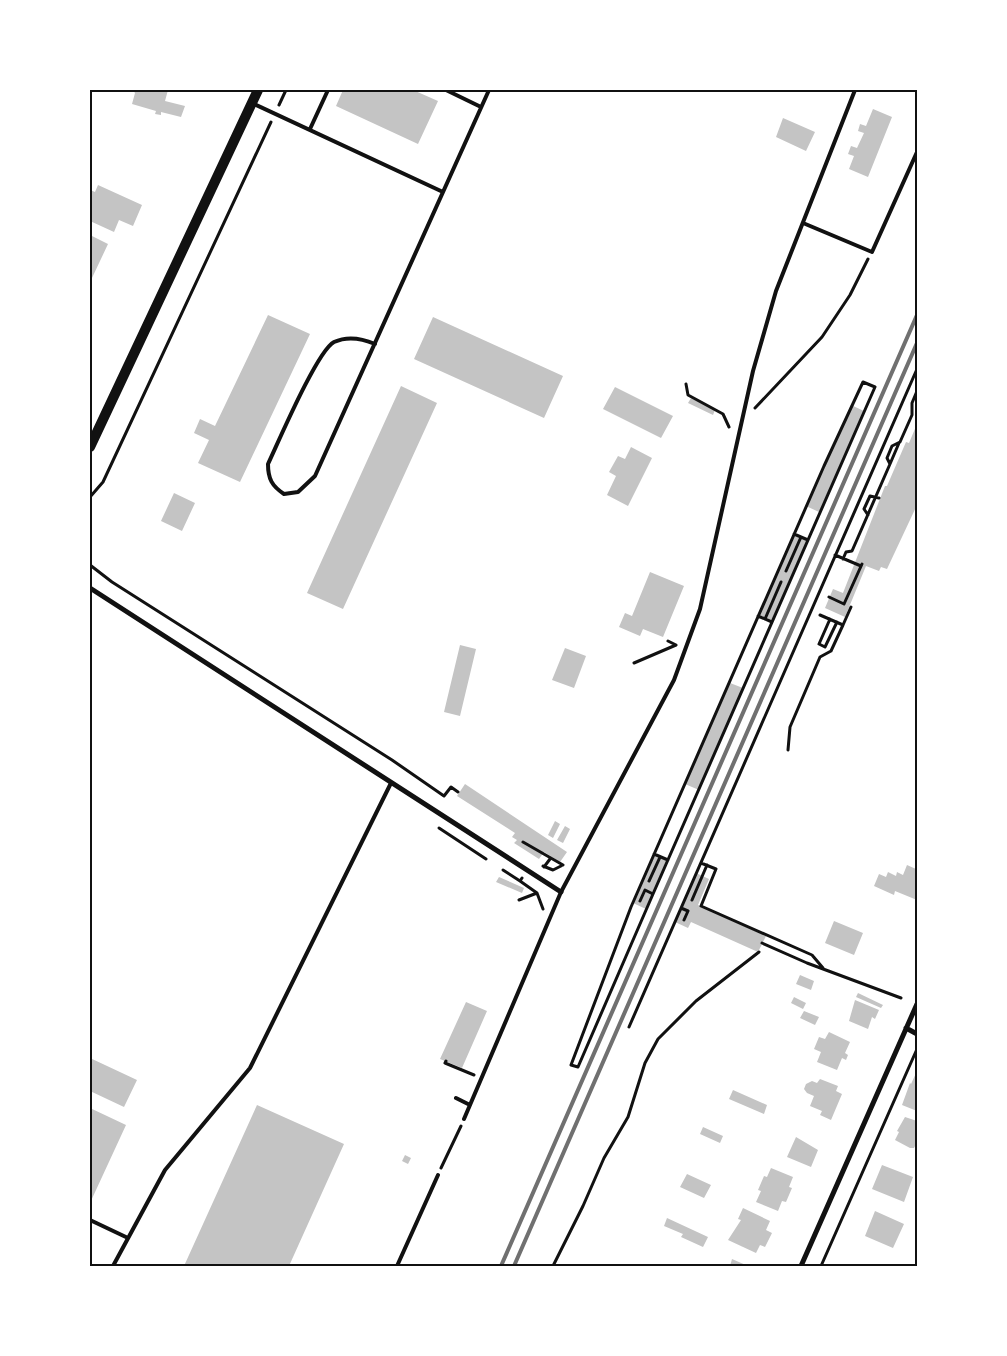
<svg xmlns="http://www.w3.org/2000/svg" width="1007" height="1356" viewBox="0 0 1007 1356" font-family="'PT Sans Narrow',sans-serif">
<rect width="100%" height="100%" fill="#fff"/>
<path fill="#c4c4c4" d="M 133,90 L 168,90 L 165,101 L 185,106 L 181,117 L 161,112 L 161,115 L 155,114 L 156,111 L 132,104 L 135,93 Z
M 343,90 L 413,90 L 438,101 L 418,144 L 336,106 Z
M 873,109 L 892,117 L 868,177 L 849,169 L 854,156 L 848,154 L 851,146 L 857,148 L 864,133 L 858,131 L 860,124 L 866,126 Z
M 783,118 L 815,132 L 806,151 L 776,137 Z
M 98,185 L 142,205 L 133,226 L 119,220 L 114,232 L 90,221 L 90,190 L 95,192 Z
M 90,235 L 108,244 L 92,278 L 90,278 Z
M 268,315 L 310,334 L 240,482 L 198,463 L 209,440 L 194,433 L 200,419 L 215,426 Z
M 433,317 L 563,376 L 544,418 L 414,359 Z
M 401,386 L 437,403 L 343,609 L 307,593 Z
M 615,387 L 673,416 L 661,438 L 603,409 Z
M 691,398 L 715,410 L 713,415 L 688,403 Z
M 851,405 L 864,411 L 819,512 L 806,506 Z
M 917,424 L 917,505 L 887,569 L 881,567 L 879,571 L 866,566 L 845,617 L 825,608 L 833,589 L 843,593 L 885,486 L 887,486 L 906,442 L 909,443 Z
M 631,447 L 652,458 L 628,506 L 607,495 L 616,476 L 609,472 L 618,456 L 625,459 Z
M 174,493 L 195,503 L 182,531 L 161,521 Z
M 794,534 L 807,540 L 772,620 L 759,615 Z
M 650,572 L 684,586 L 663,637 L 643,629 L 640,636 L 619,627 L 625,613 L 632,616 Z
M 460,645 L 476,649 L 460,716 L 444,712 Z
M 565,648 L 586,656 L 574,688 L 552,680 Z
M 730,683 L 743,688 L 699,790 L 685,784 Z
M 465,784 L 567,852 L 560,862 L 544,852 L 539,859 L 514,843 L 517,840 L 512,837 L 515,833 L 457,796 Z
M 555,821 L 560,824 L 553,838 L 548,835 Z
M 565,826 L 570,829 L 563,843 L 557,840 Z
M 654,855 L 667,860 L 646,909 L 633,903 Z
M 907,865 L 916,869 L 917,866 L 917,900 L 895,891 L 894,895 L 874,886 L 879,874 L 886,877 L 888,872 L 896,876 L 897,872 L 903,875 Z
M 696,873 L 709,879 L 698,905 L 766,936 L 758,952 L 691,922 L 688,928 L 675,922 Z
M 499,877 L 524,888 L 522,893 L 496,882 Z
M 834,921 L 863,933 L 854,955 L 825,943 Z
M 800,975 L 814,981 L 811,990 L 796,984 Z
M 858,993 L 883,1005 L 881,1008 L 856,997 Z
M 794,997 L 806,1003 L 803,1009 L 791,1003 Z
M 855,1000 L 879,1010 L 875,1019 L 872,1017 L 868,1029 L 849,1021 Z
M 466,1002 L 487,1011 L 462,1068 L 440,1059 Z
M 804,1011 L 819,1017 L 815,1025 L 800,1018 Z
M 829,1032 L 850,1042 L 845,1053 L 848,1055 L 846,1060 L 842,1058 L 837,1070 L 817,1062 L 821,1052 L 814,1049 L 819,1037 L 825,1039 Z
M 90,1058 L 137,1080 L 124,1107 L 90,1091 Z
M 917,1071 L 917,1111 L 902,1105 L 910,1083 L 911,1084 Z
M 820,1079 L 838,1086 L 836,1091 L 842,1094 L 831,1120 L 820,1115 L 822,1111 L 810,1106 L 814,1096 L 807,1093 L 804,1089 L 806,1084 L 812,1081 L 817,1083 Z
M 733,1090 L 767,1105 L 764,1114 L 729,1099 Z
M 257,1105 L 344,1144 L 289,1266 L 184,1266 Z
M 90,1108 L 126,1125 L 90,1203 Z
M 905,1117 L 917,1121 L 917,1142 L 914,1148 L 910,1148 L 895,1140 L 899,1132 L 897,1131 Z
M 703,1127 L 723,1136 L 720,1143 L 700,1134 Z
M 796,1137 L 818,1150 L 811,1167 L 787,1157 Z
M 405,1155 L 411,1158 L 408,1164 L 402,1161 Z
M 882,1165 L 913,1177 L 904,1202 L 872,1189 Z
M 771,1168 L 793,1177 L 789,1187 L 792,1188 L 786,1202 L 782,1201 L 778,1211 L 756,1202 L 761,1191 L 758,1190 L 764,1176 L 767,1177 Z
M 687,1174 L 711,1185 L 704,1198 L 680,1187 Z
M 743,1208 L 770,1221 L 766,1230 L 772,1233 L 765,1247 L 760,1245 L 756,1253 L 728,1240 L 741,1220 L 738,1219 Z
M 875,1211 L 904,1224 L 893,1248 L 865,1236 Z
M 667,1218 L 708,1237 L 703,1247 L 681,1237 L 683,1234 L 664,1226 Z
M 732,1259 L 748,1266 L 730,1266 Z"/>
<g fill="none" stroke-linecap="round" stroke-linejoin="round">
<path stroke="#111" stroke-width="3" d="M 279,105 L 286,90
M 686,384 L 688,395 L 723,414 L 729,427
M 755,408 L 822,337 L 850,295 L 868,259
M 890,464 L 899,443
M 90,497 L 103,482 L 271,122
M 868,515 L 864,509 L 870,496 L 879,498
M 794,534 L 808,540
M 835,555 L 861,566
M 843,559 L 846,552 L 852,551 L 890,464 L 887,458 L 892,446 L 900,442 L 912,415 L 912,403 L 917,391
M 90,565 L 112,582 L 392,760 L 444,796 L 451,787 L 458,792
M 786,571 L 801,537
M 829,597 L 844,604 L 862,564
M 758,616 L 772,622
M 765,619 L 781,582
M 830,619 L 819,644 L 825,647 L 837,622
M 843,625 L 851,607
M 668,641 L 676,645
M 634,663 L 676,645
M 788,750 L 790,727 L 820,657 L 831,651 L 843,625 L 820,615
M 439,828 L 486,859
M 523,842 L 563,865
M 654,854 L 668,860
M 701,863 L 716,869 L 701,906 L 812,955 L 823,968
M 543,866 L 553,870 L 561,866
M 544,867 L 550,859
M 503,870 L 520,881
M 649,881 L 660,857
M 537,893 L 543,909
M 519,900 L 537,893 L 520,881 L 522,878
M 692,900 L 707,865
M 640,901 L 645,890 L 653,894 L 578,1067 L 571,1065 L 631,907 L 824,466 L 863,382 L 875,387 L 653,894
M 681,908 L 688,911 L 684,920
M 762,943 L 807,963 L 901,998
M 629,1027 L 917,369
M 446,1061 L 445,1063 L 474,1075
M 441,1168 L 461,1126
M 553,1266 L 583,1206 L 604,1158 L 628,1117 L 645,1063 L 658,1039 L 696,1001 L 759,952
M 821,1266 L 917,1049"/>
<path stroke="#111" stroke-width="4" d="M 446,90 L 481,107
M 252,103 L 443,192
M 310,129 L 328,90
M 803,223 L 872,252 L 917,152
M 375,344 C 361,338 347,336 334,342 C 317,351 278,443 268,464 C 268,479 272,486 284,494 L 298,492 L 315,476 L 489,90
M 456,1098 L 470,1105
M 464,1119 L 561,892 L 674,680 L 700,609 L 753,371 L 776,291 L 855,90
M 90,1220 L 128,1238
M 113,1266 L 165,1170 L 250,1068 L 391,783
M 397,1266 L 438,1175"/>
<path stroke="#111" stroke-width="5" d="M 90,588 L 561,892
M 906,1028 L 917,1034
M 801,1266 L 917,1004"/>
<path stroke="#111" stroke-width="10" d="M 90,447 L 258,90"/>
<path stroke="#707070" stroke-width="4" d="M 501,1266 L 917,315
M 514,1266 L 917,343"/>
</g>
<rect width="1007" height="1356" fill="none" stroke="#ffffff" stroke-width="182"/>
<rect x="91" y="91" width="825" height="1174" fill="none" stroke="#111" stroke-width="2"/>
</svg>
